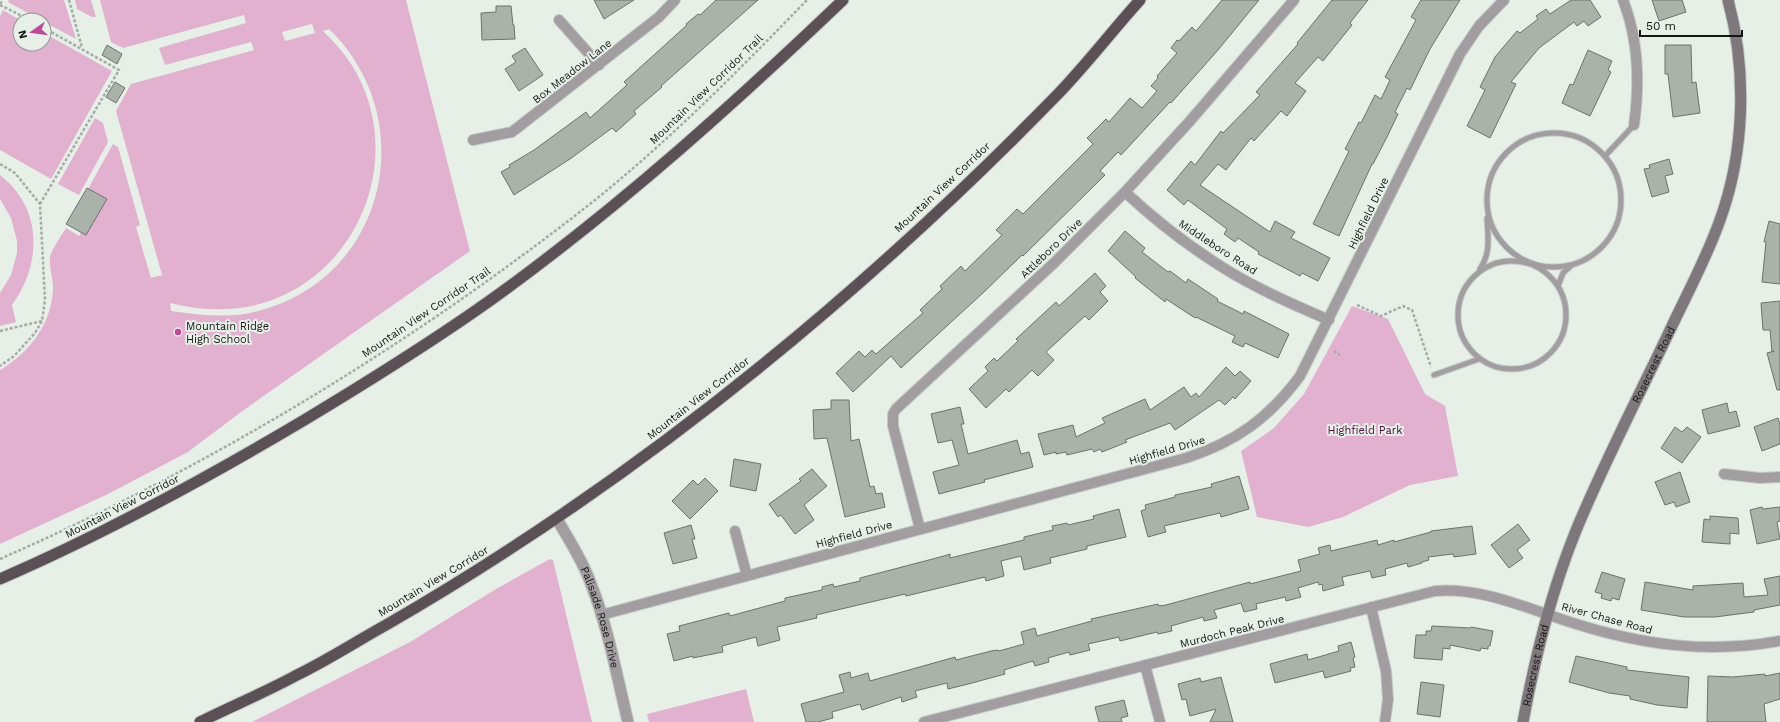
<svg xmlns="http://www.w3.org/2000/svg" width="1780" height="722" viewBox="0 0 1780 722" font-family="'Work Sans',sans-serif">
<rect width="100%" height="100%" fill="#e6f0e7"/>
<path fill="#e2b1cf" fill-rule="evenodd" d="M 9,0 L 64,0 L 76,39 L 44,22 L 44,20 L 41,20 L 8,2 Z
M 75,0 L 91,0 L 96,17 L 92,17 L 77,9 Z
M 100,0 L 406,0 L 470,251 L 241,412 L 188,452 L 108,494 L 0,544 L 0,370 C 29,353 52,324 53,288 C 53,279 49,266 50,258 C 50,251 62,235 66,228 L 79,236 L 81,232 L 86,235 L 106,199 L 88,189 L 113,144 L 118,147 L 140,225 L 136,227 L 151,278 L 162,275 L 116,111 L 131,84 L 254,50 L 251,42 L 165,65 L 159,48 L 246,23 L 244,15 L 123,48 L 111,42 ZM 312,24 L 315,33 L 285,41 L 282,32 ZM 329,29 C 422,119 387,278 258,311 C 229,319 201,315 171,311 L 170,303 C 199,310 227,312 256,305 C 356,280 405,163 357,74 C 348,57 336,44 323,31 Z
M 3,10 L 20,20 L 20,44 L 44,44 L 44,33 L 112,71 L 51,179 L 0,150 L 0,16 Z
M 95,118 L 103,123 L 108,142 L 79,195 L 58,184 Z
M 0,175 C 43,208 42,264 12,305 L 16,322 L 0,326 L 0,293 L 11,275 L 17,253 L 17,241 L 11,218 L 0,199 Z
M 1352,306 L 1388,319 L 1425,394 L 1445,406 L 1458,476 L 1410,485 L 1343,517 L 1308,527 L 1257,517 L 1241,451 L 1274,428 L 1304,394 Z
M 550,559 L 553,560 L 592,722 L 252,722 L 410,642 L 496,589 Z
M 746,689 L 754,722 L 649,722 L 647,714 Z"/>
<path fill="#a9b3aa" stroke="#6b746c" d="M 594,0 L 634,0 L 604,19 Z
M 716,0 L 758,0 L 661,86 L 662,87 L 634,111 L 636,114 L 616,132 L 612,128 L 570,159 L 514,195 L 501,172 L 510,167 L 509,165 L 534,150 L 586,112 L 590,118 L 627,85 L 624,82 L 687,25 L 686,24 L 698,14 L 700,15 Z
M 1222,0 L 1259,0 L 1218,50 L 1171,103 L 1170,102 L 1121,155 L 1118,152 L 1100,171 L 1105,175 L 1023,256 L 1022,255 L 984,292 L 901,368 L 891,356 L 853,392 L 836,373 L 859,351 L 865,357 L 872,350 L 876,354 L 923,313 L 920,310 L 942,289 L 940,286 L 961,266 L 965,271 L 1002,235 L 996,230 L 1017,209 L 1023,214 L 1093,144 L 1087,138 L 1106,119 L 1109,122 L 1130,98 L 1142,108 L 1157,91 L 1151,86 L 1158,78 L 1157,76 L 1177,53 L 1171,48 L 1177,40 L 1179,41 L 1192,27 L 1196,31 Z
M 1332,0 L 1368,0 L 1350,23 L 1352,25 L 1323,61 L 1318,57 L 1295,83 L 1306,91 L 1287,116 L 1281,111 L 1254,141 L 1251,138 L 1226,170 L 1218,164 L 1200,185 L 1270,232 L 1275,221 L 1295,232 L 1291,238 L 1330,258 L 1318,281 L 1302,273 L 1300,276 L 1258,254 L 1259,252 L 1238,238 L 1235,242 L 1224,234 L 1227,229 L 1188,200 L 1184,205 L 1167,190 L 1191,161 L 1195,165 L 1221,131 L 1223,133 L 1260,95 L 1256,92 L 1298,44 L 1297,43 Z
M 1421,0 L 1460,0 L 1430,49 L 1410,90 L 1407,88 L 1395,112 L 1398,114 L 1387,137 L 1373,164 L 1372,164 L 1339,236 L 1313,224 L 1349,151 L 1345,149 L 1359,122 L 1361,123 L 1375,95 L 1381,99 L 1390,80 L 1385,77 L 1416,20 L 1411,17 Z
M 1571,0 L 1590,0 L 1601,17 L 1588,26 L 1584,21 L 1577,26 L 1574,22 L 1539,48 L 1511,82 L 1516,84 L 1490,138 L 1467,126 L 1485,90 L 1480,87 L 1495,57 L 1517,31 L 1520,33 L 1538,19 L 1536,16 L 1546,9 L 1550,14 Z
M 1652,0 L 1682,0 L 1686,12 L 1659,21 Z
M 496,6 L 511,6 L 513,25 L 514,25 L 515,39 L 482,40 L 481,13 L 496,12 Z
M 107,45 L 122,54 L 117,64 L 102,55 Z
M 1665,45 L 1691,45 L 1692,83 L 1696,82 L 1700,113 L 1673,117 L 1668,74 L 1665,74 Z
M 525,48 L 543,75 L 519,91 L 505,69 L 516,62 L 512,56 Z
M 1588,50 L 1612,61 L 1608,70 L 1611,72 L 1590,116 L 1562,103 L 1570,84 L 1573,85 Z
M 115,82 L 125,88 L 116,103 L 106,97 Z
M 1669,159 L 1673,174 L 1665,176 L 1669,192 L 1652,197 L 1644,169 L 1650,168 L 1649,165 Z
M 87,188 L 107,199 L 86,235 L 66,224 Z
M 1769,221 L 1780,224 L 1780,284 L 1762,282 L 1766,242 L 1764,242 Z
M 1125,231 L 1145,248 L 1142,252 L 1168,272 L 1170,271 L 1186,283 L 1188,279 L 1218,299 L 1217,301 L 1243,314 L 1244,311 L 1289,334 L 1278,358 L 1245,343 L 1243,347 L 1232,342 L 1235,336 L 1196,317 L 1195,318 L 1166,299 L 1165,302 L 1135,278 L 1136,277 L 1108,251 Z
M 1095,273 L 1106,286 L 1100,292 L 1108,301 L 1089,320 L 1085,316 L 1046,352 L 1054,360 L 1038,376 L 1032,370 L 1009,392 L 1006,389 L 986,408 L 969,389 L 988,371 L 985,367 L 994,358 L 997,361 L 1018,341 L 1016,339 L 1056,302 L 1059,306 Z
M 1780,301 L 1780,390 L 1777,390 L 1767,353 L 1774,351 L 1772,352 L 1770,330 L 1763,330 L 1761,303 Z
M 1226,367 L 1235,376 L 1240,371 L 1251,381 L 1235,399 L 1233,397 L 1225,405 L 1219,400 L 1175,430 L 1170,423 L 1125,440 L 1127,442 L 1102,452 L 1100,449 L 1094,452 L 1092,449 L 1067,455 L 1066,452 L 1056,454 L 1056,452 L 1044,455 L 1038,434 L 1073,425 L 1076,437 L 1105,423 L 1102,418 L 1145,399 L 1150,410 L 1184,387 L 1191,397 L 1196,393 L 1199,397 Z
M 831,400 L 849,400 L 851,441 L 859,439 L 870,487 L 874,486 L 876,494 L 882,493 L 885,507 L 845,517 L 827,438 L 814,439 L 813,410 L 831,409 Z
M 1727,403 L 1729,413 L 1736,411 L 1740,426 L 1708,434 L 1702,410 Z
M 960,407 L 964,424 L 961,424 L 968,454 L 1017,440 L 1021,454 L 1029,452 L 1033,467 L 984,480 L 985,482 L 939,494 L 933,472 L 959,465 L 952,440 L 938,443 L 931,414 Z
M 1778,418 L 1780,425 L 1780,444 L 1762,451 L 1754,427 Z
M 1675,427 L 1682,432 L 1687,427 L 1701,437 L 1682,463 L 1661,448 Z
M 734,459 L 761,464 L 756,491 L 730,486 Z
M 812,469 L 827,486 L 804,505 L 814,520 L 795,534 L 781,515 L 778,517 L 769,504 L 801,481 L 799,479 Z
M 1680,472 L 1690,502 L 1676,507 L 1674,502 L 1665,505 L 1655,482 Z
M 1239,476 L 1249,509 L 1221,517 L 1220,513 L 1164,526 L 1166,532 L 1148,537 L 1141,511 L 1146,509 L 1145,505 L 1175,497 L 1175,495 L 1212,487 L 1211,484 Z
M 705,478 L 718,491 L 690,519 L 672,501 L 693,480 L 698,485 Z
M 1762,507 L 1763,509 L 1780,507 L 1780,521 L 1777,522 L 1780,539 L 1757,544 L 1750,510 Z
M 1119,509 L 1126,537 L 1087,546 L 1087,549 L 1050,558 L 1051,563 L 1024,570 L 1021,556 L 1001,561 L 1004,576 L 986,581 L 985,577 L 906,596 L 905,594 L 816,615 L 817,618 L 777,627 L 780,640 L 758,646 L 756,637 L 722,646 L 723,652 L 693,658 L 693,656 L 674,661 L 667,634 L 680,631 L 679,626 L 729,613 L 730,616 L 785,601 L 785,598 L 822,590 L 822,587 L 833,584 L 834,587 L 860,581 L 860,578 L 944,556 L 950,554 L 950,558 L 1024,540 L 1024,537 L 1053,530 L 1052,526 L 1067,523 L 1068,525 L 1094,519 L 1093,516 Z
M 1710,516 L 1738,518 L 1739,534 L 1730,533 L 1730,544 L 1702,542 L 1704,519 L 1710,520 Z
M 1518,524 L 1530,540 L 1517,550 L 1523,558 L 1509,568 L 1491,545 Z
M 691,525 L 695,539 L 692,539 L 697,558 L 673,564 L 664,533 Z
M 1472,526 L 1476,554 L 1454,557 L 1453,554 L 1428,557 L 1429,560 L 1422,562 L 1422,563 L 1408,567 L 1407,563 L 1385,569 L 1386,575 L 1372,578 L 1370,571 L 1342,577 L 1344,585 L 1323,591 L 1322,584 L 1319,585 L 1318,582 L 1298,588 L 1301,597 L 1286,601 L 1285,597 L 1256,604 L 1257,609 L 1244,612 L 1241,603 L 1214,610 L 1217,618 L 1204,621 L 1203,617 L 1171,626 L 1172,631 L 1158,634 L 1157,632 L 1120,641 L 1119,637 L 1088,644 L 1090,650 L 1070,655 L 1069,652 L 1048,658 L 1049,662 L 1035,666 L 1033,661 L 1004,670 L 1005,674 L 972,683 L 948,689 L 947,683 L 915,691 L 917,697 L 902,702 L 901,697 L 862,710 L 860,704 L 832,712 L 833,718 L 818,722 L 806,722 L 801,704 L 844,692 L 839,675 L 850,672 L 851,678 L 868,673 L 870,681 L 955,657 L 956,660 L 991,651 L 998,650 L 999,651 L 1024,644 L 1021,632 L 1035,628 L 1037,636 L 1092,621 L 1091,619 L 1158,604 L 1159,606 L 1166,605 L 1250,582 L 1250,584 L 1301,571 L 1298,560 L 1320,554 L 1318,548 L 1330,545 L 1331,551 L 1377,540 L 1378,545 L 1394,540 L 1394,542 L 1431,532 L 1431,531 Z
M 1602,572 L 1625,579 L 1619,600 L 1612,598 L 1611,601 L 1601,598 L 1602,594 L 1595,592 Z
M 1780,576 L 1780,605 L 1754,610 L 1754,612 L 1715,617 L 1684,617 L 1641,610 L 1645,582 L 1693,590 L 1693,586 L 1743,583 L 1744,597 L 1768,595 L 1764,579 Z
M 1432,626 L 1470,628 L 1471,627 L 1493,631 L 1490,646 L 1488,646 L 1488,649 L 1481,648 L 1480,651 L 1450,645 L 1450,649 L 1443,648 L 1442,660 L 1414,658 L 1416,635 L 1426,635 L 1426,631 L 1431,631 Z
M 1351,642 L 1355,657 L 1353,658 L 1355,667 L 1350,668 L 1351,671 L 1325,678 L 1323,671 L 1275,683 L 1270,664 L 1307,654 L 1308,660 L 1339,651 L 1338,646 Z
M 1576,656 L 1627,667 L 1627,670 L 1689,677 L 1687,708 L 1657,705 L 1630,699 L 1630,696 L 1609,693 L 1569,682 Z
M 1780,673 L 1780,699 L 1764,704 L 1766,722 L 1707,722 L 1708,676 L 1733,677 L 1765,674 L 1765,676 Z
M 1221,677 L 1233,722 L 1210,722 L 1216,709 L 1190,716 L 1186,699 L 1182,700 L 1178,684 L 1200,678 L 1201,682 Z
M 1421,682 L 1444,685 L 1440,717 L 1417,714 Z
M 1124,700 L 1128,716 L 1121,718 L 1122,722 L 1099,722 L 1095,707 Z"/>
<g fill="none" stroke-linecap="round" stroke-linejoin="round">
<g stroke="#c4cdc5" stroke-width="7">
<path id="service" d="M1487 200a67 67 0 1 1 134 0a67 67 0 1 1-134 0Z
M 1605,156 L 1634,125
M1458 315a54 54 0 1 1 108 0a54 54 0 1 1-108 0Z
M 1480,269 C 1491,253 1488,237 1487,218
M 1558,286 L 1563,273 L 1572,265
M 1434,375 L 1479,359"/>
</g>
<g stroke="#c4cdc5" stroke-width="12">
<path id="minor" d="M 1623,0 C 1639,41 1640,82 1634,125
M 559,20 L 599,65
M 473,140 L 512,132 L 659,17 L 675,0
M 1125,192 C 1155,220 1187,245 1222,267 C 1255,288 1292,304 1329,320
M 1724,474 L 1760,478 L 1780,477
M 920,529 L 893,426 L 893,414 L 896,409 L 1054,263 L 1125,192 L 1190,121 L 1294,0
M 735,531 L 747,576
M 1371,607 L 1386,671 L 1388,699 L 1385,722
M 601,615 L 1186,458 C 1236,442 1269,418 1300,376 L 1460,54 L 1479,26 L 1504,0
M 1145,665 L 1160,722
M 924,722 L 1435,591 C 1483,587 1528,609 1573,623 C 1642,645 1708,654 1780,641"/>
</g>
<g stroke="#c4cdc5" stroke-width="13">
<g id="tertiary">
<path id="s1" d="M 557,519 C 569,540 583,561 591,584 C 608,627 617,677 628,722"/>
</g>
</g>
<g stroke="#c4cdc5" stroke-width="13">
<g id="secondary">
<path id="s2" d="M 1523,722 C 1535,657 1550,595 1575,533 C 1603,464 1639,396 1671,328 C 1688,292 1707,257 1720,220 C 1745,151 1747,70 1728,0"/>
</g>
</g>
<g stroke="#c4cdc5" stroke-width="13">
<path id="trunk" d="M 0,579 C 106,533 207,478 306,419 C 374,378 442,336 506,289 C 625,202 736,102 843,0
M 200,722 C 232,706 266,692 297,675 C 328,660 357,641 386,625 C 634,482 858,299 1057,95 C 1086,65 1112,31 1140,0"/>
</g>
<path stroke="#a4aca5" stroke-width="2.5" stroke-dasharray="3 2" stroke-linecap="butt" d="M 69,0 L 82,48
M 0,4 L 3,0
M 0,5 L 30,20
M 0,164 L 15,173 L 40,204 L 45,300 L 42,321 L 35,333 L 14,356 L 0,366
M 40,204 L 119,70 L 44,28
M 1357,305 L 1381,316 L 1403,306 L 1412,310 L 1431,367
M 0,331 L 42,321
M 1334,351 L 1340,355
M 0,559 C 211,466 409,346 590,204 C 668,142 738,71 807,0"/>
<use href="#service" stroke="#a29da0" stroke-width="5"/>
<use href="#minor" stroke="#a29da0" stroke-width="10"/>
<use href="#tertiary" stroke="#a29da0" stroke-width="11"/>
<use href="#secondary" stroke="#7e777b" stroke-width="11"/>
<use href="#trunk" stroke="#5a5056" stroke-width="11"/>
</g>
<circle fill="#bf479c" stroke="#e6f0e7" stroke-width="1.5" cx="178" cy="332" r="4"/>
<g text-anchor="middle" stroke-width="4" stroke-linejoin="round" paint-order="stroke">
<g font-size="11" fill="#131613" stroke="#e6f0e7">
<text transform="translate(572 71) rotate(-38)" y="4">Box Meadow Lane</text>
<text transform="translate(706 89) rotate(-44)" y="4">Mountain View Corridor Trail</text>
<text transform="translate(942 187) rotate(-43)" y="4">Mountain View Corridor</text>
<text transform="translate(1368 213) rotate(-64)" y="4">Highfield Drive</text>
<text transform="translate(1218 247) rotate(33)" y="4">Middleboro Road</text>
<text transform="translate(1051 248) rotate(-44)" y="4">Attleboro Drive</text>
<text transform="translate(426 312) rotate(-34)" y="4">Mountain View Corridor Trail</text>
<text dy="4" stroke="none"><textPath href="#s2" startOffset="382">Rosecrest Road</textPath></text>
<text transform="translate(698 398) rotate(-38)" y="4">Mountain View Corridor</text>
<text transform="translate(1167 450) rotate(-16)" y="4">Highfield Drive</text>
<text transform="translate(122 506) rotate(-27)" y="4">Mountain View Corridor</text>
<text transform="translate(854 534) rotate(-15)" y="4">Highfield Drive</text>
<text transform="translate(433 581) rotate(-31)" y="4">Mountain View Corridor</text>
<text dy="4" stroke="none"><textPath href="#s1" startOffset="108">Palisade Rose Drive</textPath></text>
<text transform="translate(1607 618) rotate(15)" y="4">River Chase Road</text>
<text transform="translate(1232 631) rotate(-14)" y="4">Murdoch Peak Drive</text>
<text dy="4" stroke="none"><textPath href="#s2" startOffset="58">Rosecrest Road</textPath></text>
</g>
<g font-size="11" fill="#131613" stroke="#e6f0e7" text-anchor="start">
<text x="186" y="330">Mountain Ridge<tspan x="186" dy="13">High School</tspan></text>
</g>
<g font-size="11" fill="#4b0a3a" stroke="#e6f0e7">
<text x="1365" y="434">Highfield Park</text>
</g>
</g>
<g transform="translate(32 32) rotate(256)"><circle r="19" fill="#e6f0e7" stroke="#929992"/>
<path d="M0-3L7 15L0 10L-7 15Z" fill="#bf479c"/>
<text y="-6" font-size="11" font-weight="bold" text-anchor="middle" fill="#131613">N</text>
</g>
<path d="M1640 30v6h102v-6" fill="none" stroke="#131613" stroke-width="2"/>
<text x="1646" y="30" font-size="12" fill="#131613" stroke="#e6f0e7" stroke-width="3" paint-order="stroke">50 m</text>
</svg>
